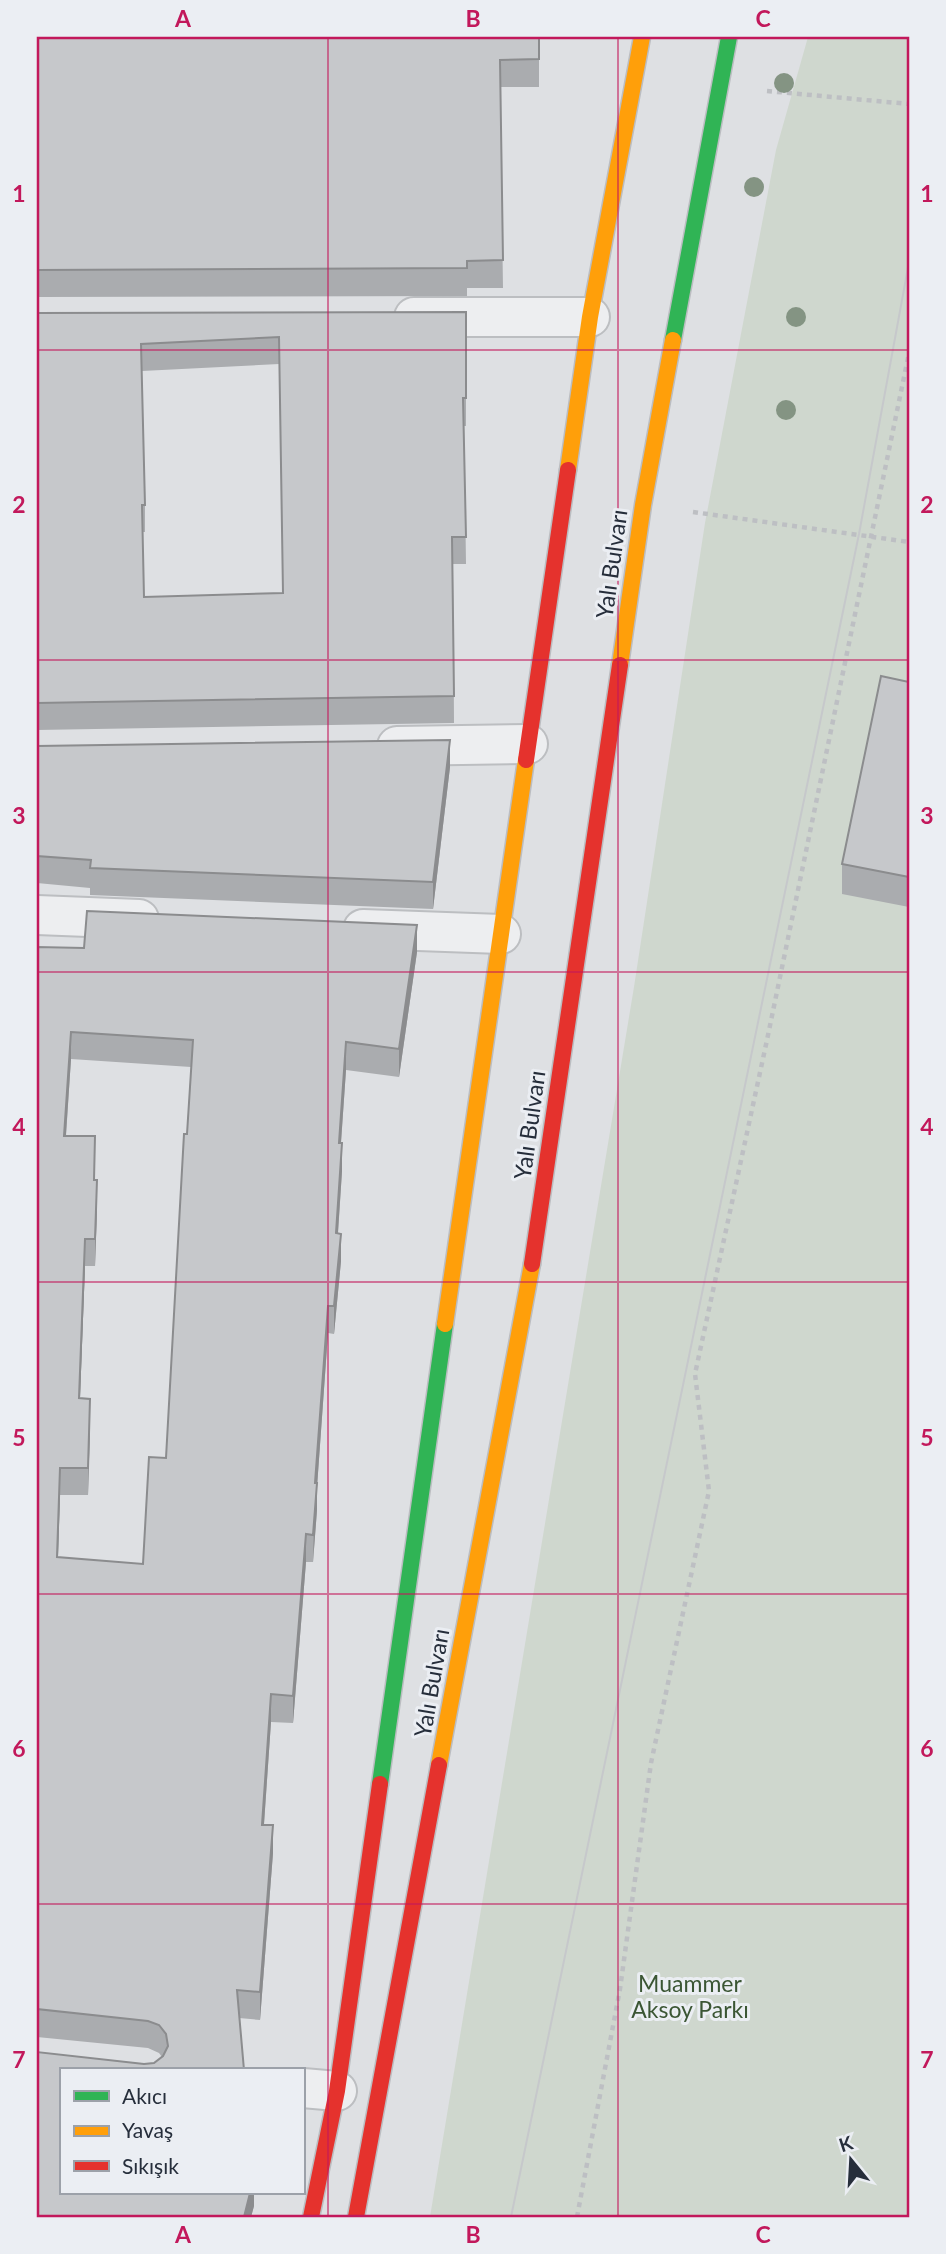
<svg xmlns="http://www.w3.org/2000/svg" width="946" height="2254" viewBox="0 0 946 2254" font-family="Lato,sans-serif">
<rect width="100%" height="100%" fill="#dee0e3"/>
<path fill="#cfd7ce" d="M 808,37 L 909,37 L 909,2217 L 430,2217 L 634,987 L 705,523 L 776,150 Z"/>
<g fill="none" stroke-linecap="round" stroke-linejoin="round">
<g stroke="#bcbec1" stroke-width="42">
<path id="street" d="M 414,317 L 590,317
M 397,746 L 528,744
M 37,915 L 139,919
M 363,929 L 501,934
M 303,2088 L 337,2091"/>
</g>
<g stroke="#bbbdc1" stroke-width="19">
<path id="fast" d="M 673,340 L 729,37
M 380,1784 L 445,1324"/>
</g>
<g stroke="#bbbdc1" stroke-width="19">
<path id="slow" d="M 568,470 L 590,317 L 642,37
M 620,665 L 643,505 L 673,340
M 445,1324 L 526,760
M 439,1765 L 532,1264"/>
</g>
<g stroke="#bbbdc1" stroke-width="19">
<path id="jam" d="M 526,760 L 568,470
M 532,1264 L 620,665
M 311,2217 L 337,2091 L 380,1784
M 356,2217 L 439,1765"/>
</g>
<path stroke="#bdbfc3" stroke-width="4.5" stroke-dasharray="5 5" stroke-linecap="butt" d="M 767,91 L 909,104
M 693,512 L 909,542
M 577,2217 L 620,1989 L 651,1763 L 709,1491 L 695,1374 L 767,1040 L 909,353"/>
<use href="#street" stroke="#edeef0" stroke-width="38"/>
<use href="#fast" stroke="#30b455" stroke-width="16"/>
<use href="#slow" stroke="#ff9f0a" stroke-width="16"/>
<use href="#jam" stroke="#e5322d" stroke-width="16"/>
<path stroke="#c6c8cb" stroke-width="2" d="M 511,2217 L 859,534 L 909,262"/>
</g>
<g fill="#849483">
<circle cx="784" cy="83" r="10"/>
<circle cx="754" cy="187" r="10"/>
<circle cx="796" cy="317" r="10"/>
<circle cx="786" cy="410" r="10"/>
</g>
<path fill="#aaacaf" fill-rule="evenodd" d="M 37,37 L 539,37 L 539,87 L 500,87 L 503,288 L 467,288 L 467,296 L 37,297 Z
M 466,312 L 466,426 L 464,426 L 466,564 L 453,564 L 454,723 L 37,730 L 37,313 ZM 279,364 L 283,593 L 144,597 L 142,532 L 145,532 L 145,505 L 142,371 Z
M 909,682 L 909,907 L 842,894 L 842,864 Z
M 37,746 L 450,767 L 433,909 L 90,895 L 90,888 L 37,883 Z
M 37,947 L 417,952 L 399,1077 L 346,1070 L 341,1143 L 342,1171 L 338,1234 L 341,1261 L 334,1334 L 328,1333 L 317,1487 L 317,1510 L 313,1562 L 306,1562 L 293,1723 L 271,1722 L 264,1825 L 273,1853 L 260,2020 L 239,2018 L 254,2193 L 254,2206 L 251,2217 L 37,2217 L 144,2064 L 154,2063 L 162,2057 L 159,2053 L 148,2048 L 37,2037 ZM 71,1059 L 191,1067 L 166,1458 L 143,1564 L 58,1558 L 60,1495 L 88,1495 L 90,1426 L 80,1398 L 85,1266 L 95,1266 L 97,1208 L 95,1180 L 95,1164 L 66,1136 Z"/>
<path fill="#8b8c8e" d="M 450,740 L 450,767 L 433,909 L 433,882 Z
M 417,925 L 417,952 L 399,1077 L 399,1049 Z
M 71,1032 L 71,1059 L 64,1163 L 64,1136 Z
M 346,1042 L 346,1070 L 339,1170 L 339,1143 Z
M 342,1143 L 342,1171 L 336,1261 L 336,1233 Z
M 97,1180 L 97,1208 L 95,1266 L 95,1239 Z
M 341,1234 L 341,1261 L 334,1334 L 334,1306 Z
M 85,1239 L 85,1266 L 79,1425 L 79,1398 Z
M 328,1306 L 328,1333 L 317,1487 L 317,1510 L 313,1562 L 315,1483 Z
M 90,1399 L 90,1426 L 88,1495 L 88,1468 Z
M 60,1468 L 60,1495 L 57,1585 L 57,1557 Z
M 306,1534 L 306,1562 L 293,1723 L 293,1696 Z
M 271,1694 L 271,1722 L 262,1852 L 262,1825 Z
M 273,1825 L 273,1853 L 260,2020 L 260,1992 Z
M 250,2193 L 254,2193 L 254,2206 L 251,2217 L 244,2217 Z"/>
<path fill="#c6c8cb" stroke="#8b8c8e" stroke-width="2" fill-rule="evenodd" d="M 37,37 L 539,37 L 539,59 L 500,60 L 503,260 L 467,261 L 467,268 L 37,270 Z
M 466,312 L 466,398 L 463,398 L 466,537 L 452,537 L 454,696 L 37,703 L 37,313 ZM 279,337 L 283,593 L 144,597 L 142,505 L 145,505 L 141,344 Z
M 881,676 L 909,682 L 909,877 L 842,864 Z
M 450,740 L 433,882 L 90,868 L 91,860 L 37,856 L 37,746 Z
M 87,911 L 417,925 L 399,1049 L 346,1042 L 339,1143 L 342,1143 L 336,1233 L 341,1234 L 334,1306 L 328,1306 L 315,1483 L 317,1483 L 313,1535 L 306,1534 L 293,1696 L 271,1694 L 262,1825 L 273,1825 L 260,1992 L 237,1990 L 244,2070 L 61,2070 L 61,2193 L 250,2193 L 244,2217 L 37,2217 L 37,2052 L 144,2064 L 154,2063 L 163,2056 L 168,2046 L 166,2034 L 159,2025 L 148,2021 L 37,2009 L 37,947 L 84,948 ZM 71,1032 L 193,1040 L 187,1134 L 184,1134 L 166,1458 L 149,1457 L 143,1564 L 57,1557 L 60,1468 L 88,1468 L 90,1399 L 79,1398 L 85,1239 L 95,1239 L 97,1180 L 94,1180 L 95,1136 L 64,1136 Z"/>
<path fill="none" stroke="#c2185b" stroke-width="2" stroke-opacity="0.55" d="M 328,37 L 328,2217M 618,37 L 618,2217M 37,350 L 909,350M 37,660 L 909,660M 37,972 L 909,972M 37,1282 L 909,1282M 37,1594 L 909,1594M 37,1904 L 909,1904"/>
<g text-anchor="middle" stroke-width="6" stroke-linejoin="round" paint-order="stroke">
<g font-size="23" fill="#262e3b" stroke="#ebeef3">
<text transform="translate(612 564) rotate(-82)" y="8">Yalı Bulvarı</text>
<text transform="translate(530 1125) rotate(-82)" y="8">Yalı Bulvarı</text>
<text transform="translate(432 1683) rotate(-80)" y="8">Yalı Bulvarı</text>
</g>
<g font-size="23" fill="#3b5634" stroke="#ebeef3">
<text x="690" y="1992">Muammer<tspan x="690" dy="26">Aksoy Parkı</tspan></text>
</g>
</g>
<rect width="946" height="2254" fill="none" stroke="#ebeef3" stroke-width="77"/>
<rect x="60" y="2068" width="245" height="126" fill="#ebeef3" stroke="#9ca1a9" stroke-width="2"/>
<rect x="74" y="2091" width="35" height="10" fill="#30b455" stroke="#9ca1a9" stroke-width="2"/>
<text x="122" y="2104" font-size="21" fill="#262e3b">Akıcı</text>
<rect x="74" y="2126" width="35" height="10" fill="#ff9f0a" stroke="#9ca1a9" stroke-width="2"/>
<text x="122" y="2138" font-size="21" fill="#262e3b">Yavaş</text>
<rect x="74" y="2161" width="35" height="10" fill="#e5322d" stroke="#9ca1a9" stroke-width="2"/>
<text x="122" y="2174" font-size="21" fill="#262e3b">Sıkışık</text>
<g transform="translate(851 2160) rotate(342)" stroke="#ebeef3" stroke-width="5" paint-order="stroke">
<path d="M0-5L12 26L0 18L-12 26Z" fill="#262e3b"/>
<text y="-10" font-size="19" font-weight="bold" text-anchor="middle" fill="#262e3b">K</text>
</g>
<rect x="38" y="38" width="870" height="2178" fill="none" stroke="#c2185b" stroke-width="2.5"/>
<g font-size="23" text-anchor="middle" font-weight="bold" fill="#c2185b">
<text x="183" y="27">A</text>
<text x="473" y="27">B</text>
<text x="763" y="27">C</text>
<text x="19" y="202">1</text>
<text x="927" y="202">1</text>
<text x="19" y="513">2</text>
<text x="927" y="513">2</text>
<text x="19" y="824">3</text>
<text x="927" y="824">3</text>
<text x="19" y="1135">4</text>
<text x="927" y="1135">4</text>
<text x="19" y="1446">5</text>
<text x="927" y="1446">5</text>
<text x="19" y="1757">6</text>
<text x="927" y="1757">6</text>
<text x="19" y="2068">7</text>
<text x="927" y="2068">7</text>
<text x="183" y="2243">A</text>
<text x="473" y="2243">B</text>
<text x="763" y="2243">C</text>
</g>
</svg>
